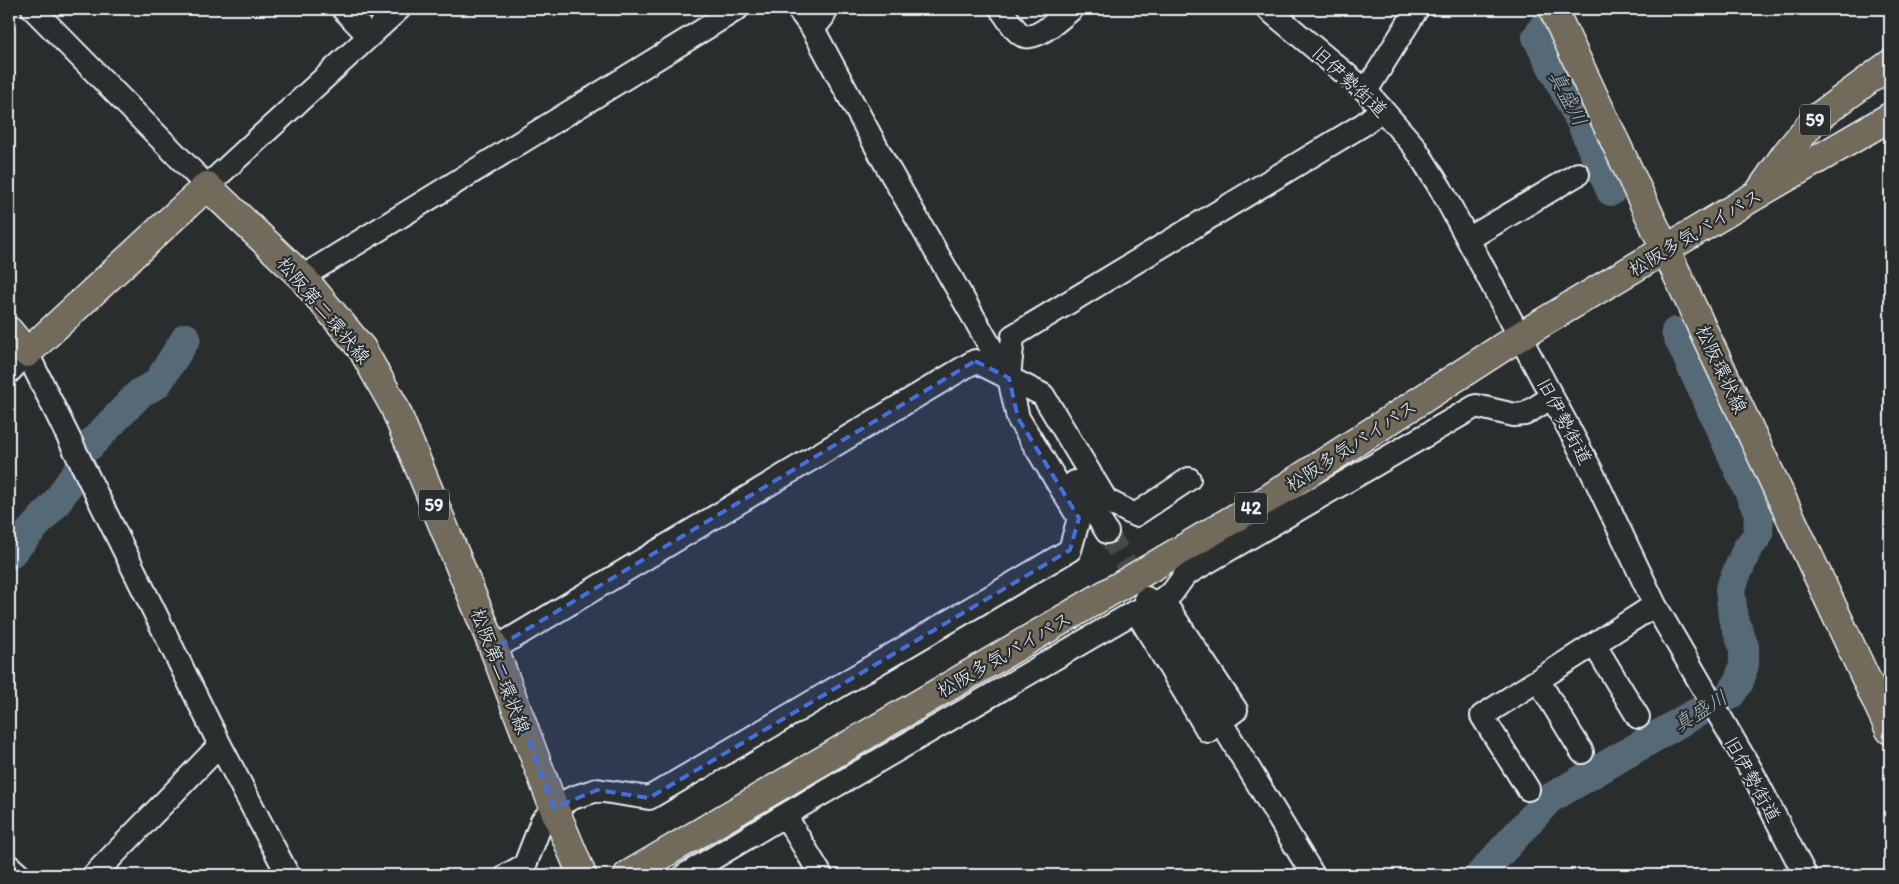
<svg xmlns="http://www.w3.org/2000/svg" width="1899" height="884" viewBox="0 0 1899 884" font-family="Itim,'Klee One',sans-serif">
<rect width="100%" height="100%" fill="#2a2d2e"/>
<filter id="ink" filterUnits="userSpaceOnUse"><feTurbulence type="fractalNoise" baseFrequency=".02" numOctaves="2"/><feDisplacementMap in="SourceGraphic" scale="10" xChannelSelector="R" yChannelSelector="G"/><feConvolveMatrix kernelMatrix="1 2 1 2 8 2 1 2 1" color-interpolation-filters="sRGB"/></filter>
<g filter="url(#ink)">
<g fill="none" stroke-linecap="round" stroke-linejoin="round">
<path stroke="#556977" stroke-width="30" d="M 1556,9 L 1537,37 L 1581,122 L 1611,191
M 90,445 L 140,393 L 157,384 L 186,338
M 9,555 L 56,503 L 74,476
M 1480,875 L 1549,799 L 1687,718 L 1730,695 L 1739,682 L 1744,664 L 1744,647 L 1733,617 L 1730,589 L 1747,549 L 1758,535 L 1759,513 L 1676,332"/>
<path stroke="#464a4c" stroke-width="22" stroke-dasharray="22 11" stroke-linecap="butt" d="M 1107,532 L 1143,592"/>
<g stroke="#e8f1f8" stroke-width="26">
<path id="minor" d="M 33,9 L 207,186 L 399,9
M 343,9 L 369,36
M 798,9 L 813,29 L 884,161 L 1009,379
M 1001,9 C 1006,16 1011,25 1018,32 C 1032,47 1060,18 1072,9
M 1268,9 L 1366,91 L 1414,146 L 1441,189 L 1591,470 L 1655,605 L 1751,770 L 1805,875
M 813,29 L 823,17 L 826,9
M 1366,91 L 1417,9
M 1468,239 L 1578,174
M 302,277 L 737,9
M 9,372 L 27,353 L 220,745 L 288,875
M 1075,482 L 1107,532
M 1146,598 L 1313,875
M 1594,644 L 1638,717
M 494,649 L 975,361 L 1043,395 L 1106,500 L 1135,515 L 1189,479
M 1538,680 L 1582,752
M 1528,789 L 1482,716 L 1655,605
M 785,815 L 821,875
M 9,866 L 19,875
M 94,875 L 220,745
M 507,875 L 525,865 L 542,821 L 554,808 L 572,798 L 597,790 L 649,798 L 1070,550 L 1079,518 L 1018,418 L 1009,378 L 1013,336 L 1364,124 L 1382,109
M 685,875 L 785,815 L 1136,611 L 1208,731 L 1236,710 L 1162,599 L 1172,593 L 1185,575 L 1476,406 L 1514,415 L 1525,414 L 1552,397"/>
</g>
<g stroke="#e8f1f8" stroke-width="31">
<path id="major" d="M 1553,9 L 1890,730
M 1758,194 L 1786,154 L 1814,120 L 1890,64
M 9,331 L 27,353 L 207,186 L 302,277 L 362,349 L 394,406 L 494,649 L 554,808 L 582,875"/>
</g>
<g stroke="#e8f1f8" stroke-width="31">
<path id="highway" d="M 628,875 L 1271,497 L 1520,336 L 1758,194 L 1890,117"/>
</g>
<use href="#minor" stroke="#2a2d2e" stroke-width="22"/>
<use href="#major" stroke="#726b5a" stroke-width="28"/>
<use href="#highway" stroke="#726b5a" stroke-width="28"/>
</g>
</g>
<path fill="#466fde" fill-opacity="0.2" stroke="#466fde" stroke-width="4" stroke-dasharray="10 6" stroke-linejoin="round" d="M 975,361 L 1009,378 L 1018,418 L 1079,518 L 1070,550 L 649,798 L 597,790 L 554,808 L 494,649 Z"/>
<g text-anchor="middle" stroke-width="4.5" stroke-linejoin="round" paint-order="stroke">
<g fill="#2a2d2e" stroke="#afb6bb" stroke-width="1">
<rect x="1800" y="104.5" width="30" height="31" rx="4"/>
<rect x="419" y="489.5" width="30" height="31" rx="4"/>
<rect x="1235" y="492.5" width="32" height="31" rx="4"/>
</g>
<g font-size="18" font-weight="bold" fill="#e8f1f8">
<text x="1815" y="126">59</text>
<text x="434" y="511">59</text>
<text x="1251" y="514">42</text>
</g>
<g font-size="19" fill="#e8f1f8" stroke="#2a2d2e">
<text transform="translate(1350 81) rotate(43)" y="7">旧伊勢街道</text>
<text transform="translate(1695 232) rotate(-31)" y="7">松阪多気バイパス</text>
<text transform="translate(324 310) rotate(50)" y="7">松阪第二環状線</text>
<text transform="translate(1722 369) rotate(65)" y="7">松阪環状線</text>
<text transform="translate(1565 421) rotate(62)" y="7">旧伊勢街道</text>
<text transform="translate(1351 445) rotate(-33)" y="7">松阪多気バイパス</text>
<text transform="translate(1004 654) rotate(-30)" y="7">松阪多気バイパス</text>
<text transform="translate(501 671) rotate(69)" y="7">松阪第二環状線</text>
<text transform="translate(1753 779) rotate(61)" y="7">旧伊勢街道</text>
</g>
<g font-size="20" font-style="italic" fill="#a6b4be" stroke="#2a2d2e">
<text transform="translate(1568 98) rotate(63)" y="7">真盛川</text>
<text transform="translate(1700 711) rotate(-32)" y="7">真盛川</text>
</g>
</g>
<rect width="1899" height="884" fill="none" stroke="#2a2d2e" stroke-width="30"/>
<rect x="15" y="15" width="1869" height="854" fill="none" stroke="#e8f1f8" stroke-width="2" filter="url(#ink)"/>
</svg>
